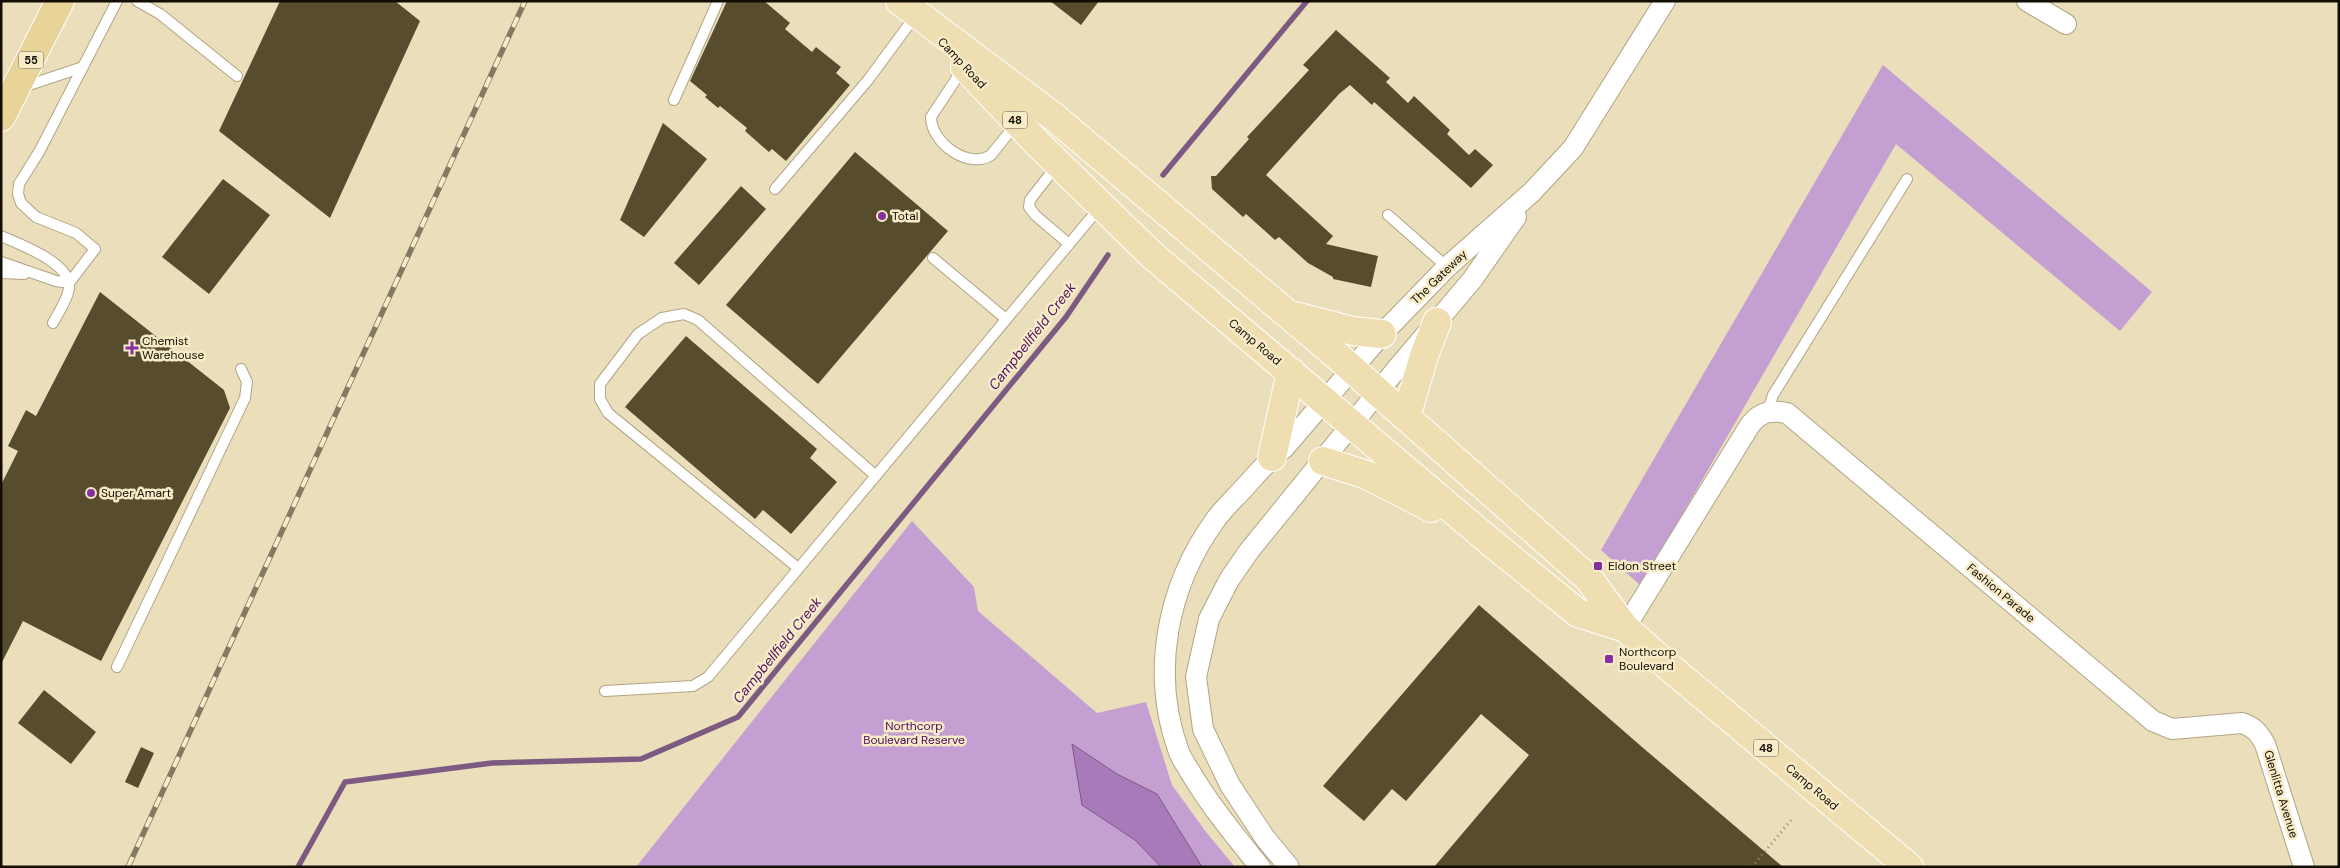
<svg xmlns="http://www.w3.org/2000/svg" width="2340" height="868" viewBox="0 0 2340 868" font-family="'DM Sans',sans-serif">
<rect width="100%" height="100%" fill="#eadebb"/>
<path fill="#c4a0d2" d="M 1883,65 L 2152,292 L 2120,331 L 1896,144 L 1641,586 L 1601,550 Z
M 912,521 L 974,587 L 978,611 L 1097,713 L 1146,702 L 1172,785 L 1206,832 L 1235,867 L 636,867 Z"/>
<path fill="#a97ab9" stroke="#7c5a82" d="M 1072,744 L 1117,774 L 1157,794 L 1202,867 L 1161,867 L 1135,840 L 1082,805 Z"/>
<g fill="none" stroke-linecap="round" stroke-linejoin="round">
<path stroke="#7c5a82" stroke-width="5.5" d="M 1163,175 L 1307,1
M 298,867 L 345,782 L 492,763 L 641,759 L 738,717 L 1066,317 L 1108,255"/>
</g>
<path fill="#574c2e" d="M 280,1 L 395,1 L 420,21 L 330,218 L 219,131 Z
M 727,1 L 764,1 L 790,23 L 785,29 L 812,52 L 816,47 L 841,67 L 836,73 L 850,85 L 786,161 L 772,149 L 769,152 L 745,131 L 747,128 L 720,106 L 718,108 L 705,97 L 707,95 L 690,81 Z
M 1050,1 L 1099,1 L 1081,25 Z
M 1336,30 L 1390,78 L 1386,82 L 1408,103 L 1414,96 L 1450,130 L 1447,134 L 1469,155 L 1475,149 L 1493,165 L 1471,188 L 1374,102 L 1372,105 L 1350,85 L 1339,94 L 1266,175 L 1333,236 L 1326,244 L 1378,256 L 1371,287 L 1333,279 L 1333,277 L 1308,263 L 1279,237 L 1275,240 L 1246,214 L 1243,217 L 1212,189 L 1211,176 L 1216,176 L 1249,139 L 1247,137 L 1309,70 L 1303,65 Z
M 663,123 L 707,159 L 644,237 L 620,220 Z
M 855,152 L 948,231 L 818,384 L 726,305 Z
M 223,179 L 270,215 L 209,294 L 162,257 Z
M 741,186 L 766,209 L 699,285 L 674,263 Z
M 100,292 L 224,390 L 230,408 L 101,661 L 23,621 L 1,664 L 1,485 L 18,451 L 8,446 L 26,410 L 36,416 Z
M 686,336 L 817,449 L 810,458 L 837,482 L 791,534 L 763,510 L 755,519 L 625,407 Z
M 1479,605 L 1642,747 L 1783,867 L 1434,867 L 1529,755 L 1481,714 L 1406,801 L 1392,789 L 1364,821 L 1323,786 Z
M 44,690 L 96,732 L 71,764 L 18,723 Z
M 141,747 L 154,753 L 138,788 L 125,782 Z"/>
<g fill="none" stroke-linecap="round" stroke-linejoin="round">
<g stroke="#b1a584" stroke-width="12">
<path id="service" d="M 137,1 L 160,14 L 237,76
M 964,67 L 931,117 C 931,143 969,170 991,155 L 1016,124
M 20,88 L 83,67
M 674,100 L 718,1
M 1057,165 L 1030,200 L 1029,207 L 1035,215 L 1069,244
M 775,189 L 868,80 L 916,15
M 1388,215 L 1447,267
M 1,236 C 19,244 72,263 69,288 C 68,299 58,313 53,323
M 933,258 L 1006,319
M 1,262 L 56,281 L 69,283
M 1,273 L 24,274
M 69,283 L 95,249 L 76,233 L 36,217 L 21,203 L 18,194 L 19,184 L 39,152 L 117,1
M 1768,411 L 1773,395 L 1907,179
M 798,568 L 608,413 L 600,399 L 600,384 L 638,334 L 662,318 L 684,314 L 698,320 L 876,476
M 117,667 L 245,398 L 247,382 L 241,369
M 605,691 L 693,686 L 708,677 L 1100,207"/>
</g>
<g stroke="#b1a584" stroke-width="22">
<path id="minor" d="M 2027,1 L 2066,24
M 1625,628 L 1750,425 C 1761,411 1771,410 1787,413 L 2153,721 L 2172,729 L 2242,723 C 2254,727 2259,733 2265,744 L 2304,867
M 1260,867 C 1236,837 1212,808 1192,775 C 1188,768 1182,760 1179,752 C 1150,673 1167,586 1216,519 C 1224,508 1235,498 1244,488 C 1257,474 1269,459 1284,448 L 1382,334 L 1447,267 L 1532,192 L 1573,148 L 1665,1
M 1289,867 L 1265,838 L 1230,785 L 1203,729 L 1196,677 L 1209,619 L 1229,580 L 1249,551 L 1395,371 L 1472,280 L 1516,217"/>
</g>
<g stroke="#fff" stroke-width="30">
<path id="primary" d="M 900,1 L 1054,117 L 1335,354 L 1589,579 L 1625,628 L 1669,667 L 1909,867
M 965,67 L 1037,143 L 1152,255 L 1487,539 L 1578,613 L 1625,628
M 1295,316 L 1353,331 L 1382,334
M 1406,417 L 1424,356 L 1437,322
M 1272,457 L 1291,372
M 1323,461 L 1367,475 L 1431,508"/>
</g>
<g stroke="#fff" stroke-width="30">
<path id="trunk" d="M 1,117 L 60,1"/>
</g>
<path stroke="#928970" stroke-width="3" stroke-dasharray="1 4" stroke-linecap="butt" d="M 1752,867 L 1792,819"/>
<use href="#service" stroke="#fff" stroke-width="10"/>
<use href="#minor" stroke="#fff" stroke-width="20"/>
<use href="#primary" stroke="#eedeb2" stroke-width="28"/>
<use href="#trunk" stroke="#e8d398" stroke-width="28"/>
<g stroke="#827a62" stroke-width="5.5">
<path id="rail" d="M 128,867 L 525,1"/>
</g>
<use href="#rail" stroke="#f8ebc8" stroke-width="4" stroke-dasharray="11" stroke-linecap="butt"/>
</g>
<g fill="#84309f" stroke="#f8ebc8" stroke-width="2">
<circle cx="882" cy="216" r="5"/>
<path d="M129.5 340.5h5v5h5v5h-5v5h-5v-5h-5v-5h5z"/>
<circle cx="91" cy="493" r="5"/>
<rect x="1593" y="561" width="10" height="10" rx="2.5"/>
<rect x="1604" y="654" width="10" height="10" rx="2.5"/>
</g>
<g text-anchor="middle" stroke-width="5" stroke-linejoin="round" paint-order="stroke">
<g fill="#f8ebc8" stroke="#57503e" stroke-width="1">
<rect x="18.5" y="51.5" width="25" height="17" rx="4"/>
<rect x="1002.5" y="111.5" width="25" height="17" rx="4"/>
<rect x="1753.5" y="739.5" width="25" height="17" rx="4"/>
</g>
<g font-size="11" font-weight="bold" fill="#120e03">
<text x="31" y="64">55</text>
<text x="1015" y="124">48</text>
<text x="1766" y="752">48</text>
</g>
<g font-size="12" fill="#120e03" stroke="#f8ebc8">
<text transform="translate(962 63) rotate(47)" y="4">Camp Road</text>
<text transform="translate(1439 277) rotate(-44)" y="4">The Gateway</text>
<text transform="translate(1255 342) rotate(40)" y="4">Camp Road</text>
<text transform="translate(2001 593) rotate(40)" y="4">Fashion Parade</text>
<text transform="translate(1812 787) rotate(40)" y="4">Camp Road</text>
<text transform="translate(2281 794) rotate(73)" y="4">Glenlitta Avenue</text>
</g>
<g font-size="12" fill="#120e03" stroke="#f8ebc8" text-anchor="start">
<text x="892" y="220">Total</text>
<text x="142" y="345">Chemist<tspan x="142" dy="14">Warehouse</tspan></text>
<text x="101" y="497">Super Amart</text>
<text x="1608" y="570">Eldon Street</text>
<text x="1619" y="656">Northcorp<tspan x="1619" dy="14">Boulevard</tspan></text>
</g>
<g font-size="12" fill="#470758" stroke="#f8ebc8">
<text x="914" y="730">Northcorp<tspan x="914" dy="14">Boulevard Reserve</tspan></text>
</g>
<g font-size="14" font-style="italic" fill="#4e1261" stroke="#f8ebc8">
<text transform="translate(1032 336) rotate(-52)" y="5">Campbellfield Creek</text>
<text transform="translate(777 650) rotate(-51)" y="5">Campbellfield Creek</text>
</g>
</g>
<rect width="2340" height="868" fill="none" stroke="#120e03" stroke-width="5"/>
</svg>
